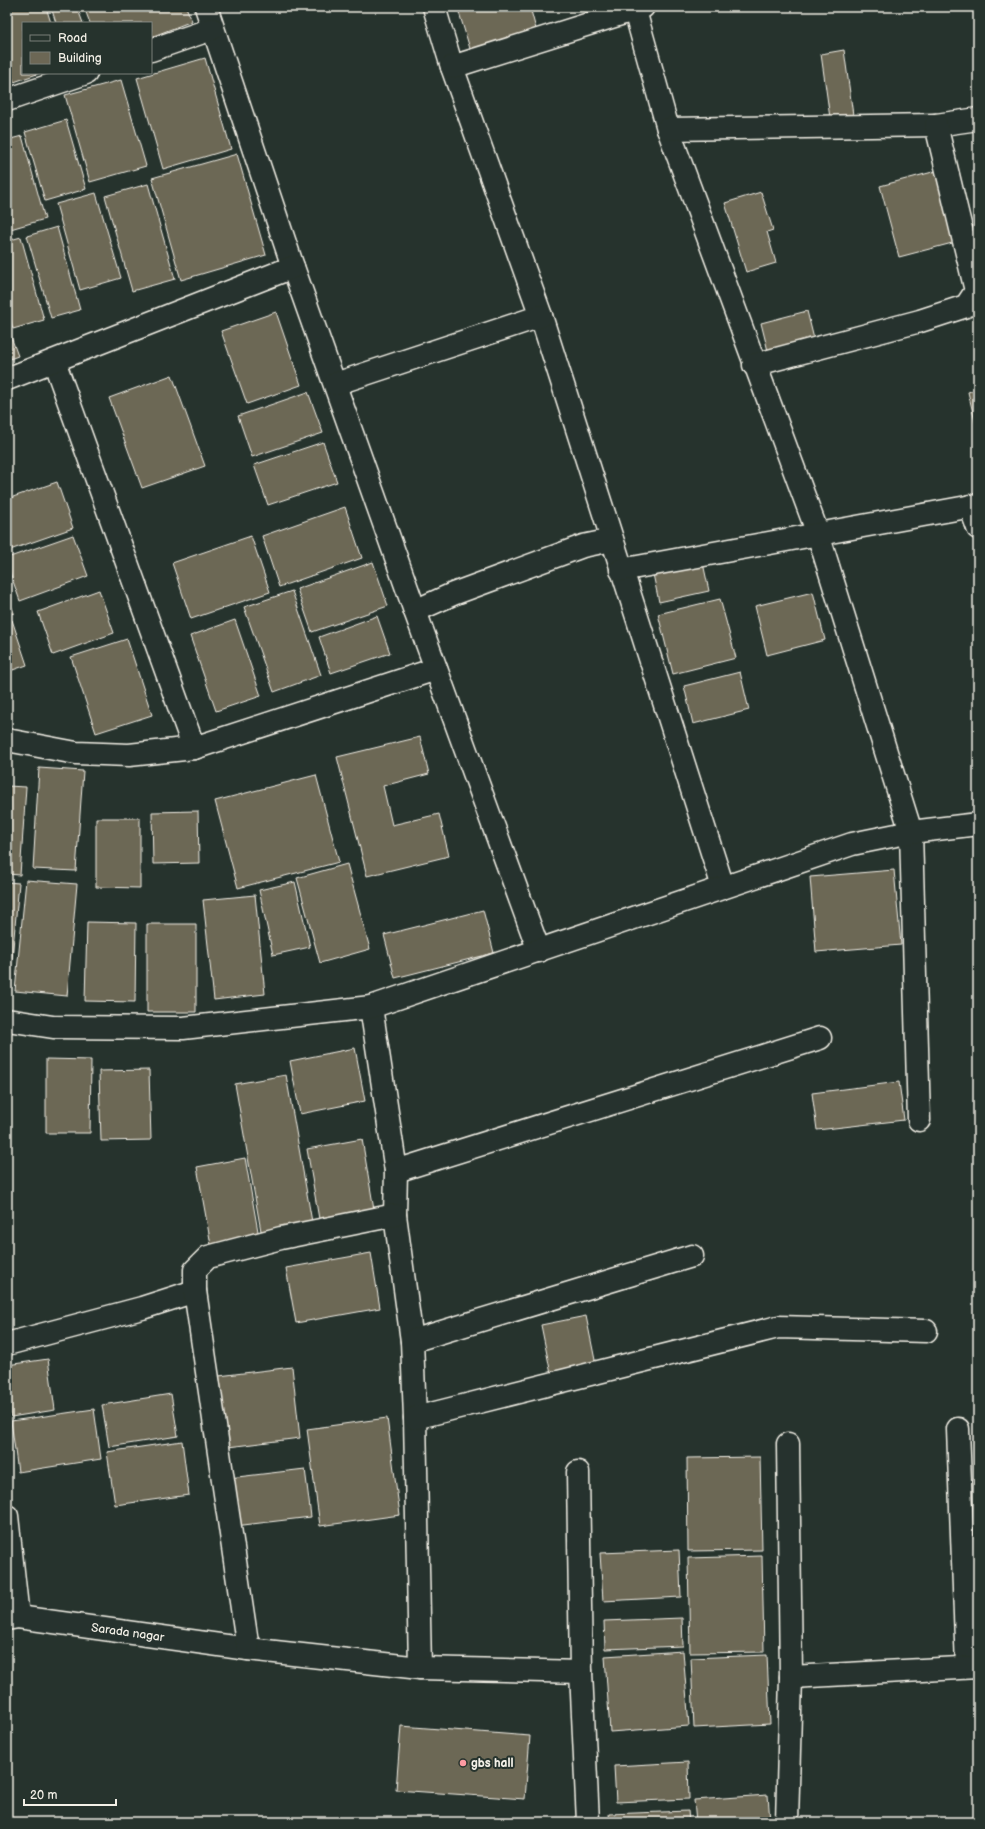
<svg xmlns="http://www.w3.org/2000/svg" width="985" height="1829" viewBox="0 0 985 1829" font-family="'Balsamiq Sans',sans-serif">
<rect width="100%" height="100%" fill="#26332d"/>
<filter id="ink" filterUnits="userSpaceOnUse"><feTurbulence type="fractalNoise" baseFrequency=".025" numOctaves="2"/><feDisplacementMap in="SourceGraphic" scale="8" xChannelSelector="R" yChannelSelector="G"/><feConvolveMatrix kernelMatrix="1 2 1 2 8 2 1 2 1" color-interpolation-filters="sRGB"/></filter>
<g filter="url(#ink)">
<path fill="#6c6755" stroke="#f4f1e8" d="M 7,7 L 46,7 L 51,23 L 23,23 L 23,73 L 40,73 L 14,82 L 7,62 Z
M 51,7 L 77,7 L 83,23 L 56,23 Z
M 84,7 L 186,7 L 192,21 L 151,37 L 151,23 L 90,23 Z
M 467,7 L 530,7 L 537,33 L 471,52 L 458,9 Z
M 844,50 L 853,115 L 830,118 L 821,54 Z
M 205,58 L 231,149 L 163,169 L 137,78 Z
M 121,80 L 146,166 L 90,182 L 65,95 Z
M 66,120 L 86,189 L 45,201 L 25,132 Z
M 22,136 L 45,219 L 7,230 L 7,140 Z
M 237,154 L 266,255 L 181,280 L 152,178 Z
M 940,170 L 960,241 L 899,257 L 880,186 Z
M 148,184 L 175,279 L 132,291 L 105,196 Z
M 761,192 L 773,230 L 767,232 L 776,263 L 746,272 L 725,203 Z
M 96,193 L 121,278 L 80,290 L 56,204 Z
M 57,227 L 80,310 L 51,318 L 27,236 Z
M 21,237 L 44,320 L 13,329 L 7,308 L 7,241 Z
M 807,311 L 815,343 L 769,355 L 761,323 Z
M 276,312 L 301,385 L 247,404 L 221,331 Z
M 7,326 L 18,356 L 7,360 Z
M 172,375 L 205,466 L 142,488 L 109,398 Z
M 978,389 L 978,434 L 968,392 Z
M 308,392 L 323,433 L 252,457 L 238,416 Z
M 323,442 L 337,482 L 268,505 L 254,465 Z
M 57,482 L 73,528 L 7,551 L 7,499 Z
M 345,507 L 362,558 L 279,587 L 262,536 Z
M 73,535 L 88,576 L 20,601 L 7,564 L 7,558 Z
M 251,536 L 270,592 L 191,619 L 172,563 Z
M 373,562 L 388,606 L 312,632 L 297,589 Z
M 703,563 L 709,591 L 659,602 L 653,574 Z
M 99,590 L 114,633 L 53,655 L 38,612 Z
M 292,591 L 321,675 L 274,692 L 244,607 Z
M 813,592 L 825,640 L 767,655 L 755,606 Z
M 7,594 L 14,613 L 7,615 Z
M 720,599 L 736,658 L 673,674 L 658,614 Z
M 377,616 L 390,653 L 331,673 L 319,637 Z
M 12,620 L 27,665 L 7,672 L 7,622 Z
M 235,620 L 261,696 L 216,711 L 190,636 Z
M 127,639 L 152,715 L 96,733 L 71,657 Z
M 740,672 L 749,710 L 693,724 L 684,686 Z
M 420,737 L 429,774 L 383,786 L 392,825 L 439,814 L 449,856 L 367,876 L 337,757 Z
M 39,768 L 83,771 L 76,871 L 33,869 Z
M 316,775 L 339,862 L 238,888 L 215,801 Z
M 7,786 L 26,787 L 20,875 L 7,874 Z
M 198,811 L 199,863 L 153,864 L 152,812 Z
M 96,818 L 140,818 L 140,888 L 96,887 Z
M 347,864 L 370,949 L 320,963 L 297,878 Z
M 894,870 L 901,945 L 816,952 L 810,877 Z
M 26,880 L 77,884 L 67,996 L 15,991 Z
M 7,882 L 19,883 L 10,980 L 7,980 Z
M 295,882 L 310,947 L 273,955 L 259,890 Z
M 255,895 L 265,994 L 214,1000 L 203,900 Z
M 483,910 L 494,953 L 395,978 L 384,935 Z
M 87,922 L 136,923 L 135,1002 L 85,1001 Z
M 147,924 L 196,924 L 196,1012 L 147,1012 Z
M 355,1048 L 365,1101 L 300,1114 L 290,1061 Z
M 46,1059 L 91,1060 L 90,1133 L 46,1133 Z
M 149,1070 L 151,1140 L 101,1141 L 99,1071 Z
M 286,1075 L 312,1222 L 261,1231 L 235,1084 Z
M 899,1082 L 904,1120 L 817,1130 L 812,1093 Z
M 362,1139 L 374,1210 L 319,1219 L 307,1149 Z
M 245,1158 L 259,1237 L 211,1245 L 197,1167 Z
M 371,1253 L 380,1308 L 296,1323 L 286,1268 Z
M 586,1316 L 597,1370 L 552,1379 L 541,1325 Z
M 48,1359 L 55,1410 L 11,1417 L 7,1392 L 7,1365 Z
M 292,1367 L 300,1438 L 228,1447 L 219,1376 Z
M 171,1394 L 178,1436 L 109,1447 L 102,1405 Z
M 94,1409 L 101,1459 L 18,1472 L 11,1421 Z
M 387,1418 L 400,1515 L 320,1526 L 307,1429 Z
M 182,1441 L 189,1495 L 115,1505 L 107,1452 Z
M 760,1457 L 762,1550 L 688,1551 L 687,1458 Z
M 305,1469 L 311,1517 L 235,1526 L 229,1478 Z
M 679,1550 L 681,1597 L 603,1601 L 600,1553 Z
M 762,1556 L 764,1652 L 690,1653 L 688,1558 Z
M 682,1618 L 683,1646 L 605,1649 L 604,1621 Z
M 683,1651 L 689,1726 L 610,1732 L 605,1656 Z
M 767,1655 L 770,1724 L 694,1728 L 691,1658 Z
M 401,1726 L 530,1736 L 525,1799 L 396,1790 Z
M 688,1762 L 689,1799 L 616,1802 L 614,1766 Z
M 768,1795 L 770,1822 L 696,1822 L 694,1800 Z
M 688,1811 L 689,1822 L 610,1822 L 609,1814 Z"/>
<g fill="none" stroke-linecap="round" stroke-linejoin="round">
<g stroke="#f4f1e8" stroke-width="25">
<g id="minor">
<path d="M 206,7 L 293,267 L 415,611 L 539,951"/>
<path d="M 434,7 L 452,67 L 541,316 L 723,887"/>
<path d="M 634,7 L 668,129 L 818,534 L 911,832 L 919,1120"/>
<path d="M 151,50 L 212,29"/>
<path d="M 452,67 L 643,7"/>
<path d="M 7,100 L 86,73"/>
<path d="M 668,129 L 936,125 L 978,119"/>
<path d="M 54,361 L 194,748"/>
<path d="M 754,365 L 920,321 L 966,306 L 976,291 L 936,125"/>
<path d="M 7,379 L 293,267"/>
<path d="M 335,384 L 541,316"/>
<path d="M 970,506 L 978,528"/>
<path d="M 621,570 L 978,505"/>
<path d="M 415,611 L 453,594 L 583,546 L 612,540"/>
<path d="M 7,740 L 76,753 L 129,755 L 194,748 L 436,669"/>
<path d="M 371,1007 L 396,1171 L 395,1215 L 412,1341 L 415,1418 L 420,1668"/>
<path d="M 7,1020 L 53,1027 L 183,1028 L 371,1007 L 852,844 L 911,832 L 978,824"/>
<path d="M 396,1171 L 820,1038"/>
<path d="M 412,1341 L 692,1256"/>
<path d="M 7,1344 L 142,1308 L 195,1291"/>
<path d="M 415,1418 L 778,1327 L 926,1331"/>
<path d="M 958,1429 L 967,1667"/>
<path d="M 578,1472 L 581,1672"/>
<path d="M 7,1516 L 18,1617"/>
<path id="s1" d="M 7,1619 L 18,1617 L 248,1649 L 420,1668 L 581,1672 L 588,1822"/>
<path d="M 248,1649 L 195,1291 L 195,1270 L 208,1257 L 281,1238 L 395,1215"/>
<path d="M 791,1677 L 978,1667"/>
<path d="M 787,1822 L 791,1677 L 788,1444"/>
</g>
</g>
<use href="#minor" stroke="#26332d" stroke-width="22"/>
</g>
</g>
<circle fill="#ff9aa2" stroke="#26332d" stroke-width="1.5" cx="463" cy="1763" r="4"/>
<g text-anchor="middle" stroke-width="4" stroke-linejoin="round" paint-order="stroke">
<g font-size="12" fill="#f4f1e8" stroke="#26332d">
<text dy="4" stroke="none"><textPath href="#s1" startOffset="122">Sarada nagar</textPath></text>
</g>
<g font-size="12" font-weight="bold" fill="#f4f1e8" stroke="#26332d" text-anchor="start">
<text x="471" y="1767">gbs hall</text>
</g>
</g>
<rect width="985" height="1829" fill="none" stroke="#26332d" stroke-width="24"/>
<rect x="12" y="12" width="961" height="1805" fill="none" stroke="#f4f1e8" stroke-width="1.5" filter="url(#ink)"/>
<rect x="22" y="22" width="130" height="52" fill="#26332d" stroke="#787f78"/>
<rect x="30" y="35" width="20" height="6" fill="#26332d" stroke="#787f78"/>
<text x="58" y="42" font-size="12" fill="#f4f1e8">Road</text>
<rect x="30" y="52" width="20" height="12" fill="#6c6755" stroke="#787f78"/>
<text x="58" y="62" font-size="12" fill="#f4f1e8">Building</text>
<path d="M24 1799v6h92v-6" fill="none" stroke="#f4f1e8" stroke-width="2"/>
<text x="30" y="1799" font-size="12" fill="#f4f1e8" stroke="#26332d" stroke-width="3" paint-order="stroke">20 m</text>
</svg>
